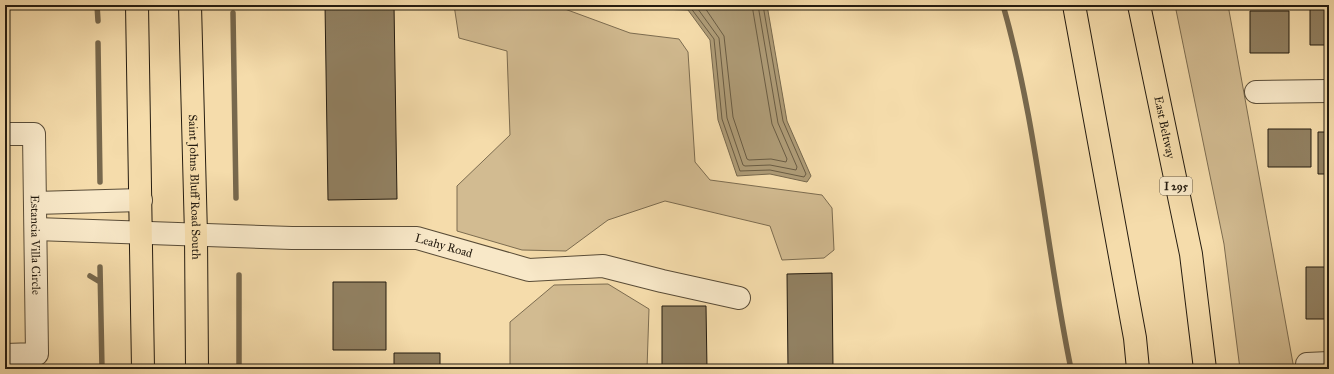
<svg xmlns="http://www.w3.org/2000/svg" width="1334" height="374" viewBox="0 0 1334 374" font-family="'IM FELL Great Primer',serif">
<rect width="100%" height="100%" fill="#f5dcab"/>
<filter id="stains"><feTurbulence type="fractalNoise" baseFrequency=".005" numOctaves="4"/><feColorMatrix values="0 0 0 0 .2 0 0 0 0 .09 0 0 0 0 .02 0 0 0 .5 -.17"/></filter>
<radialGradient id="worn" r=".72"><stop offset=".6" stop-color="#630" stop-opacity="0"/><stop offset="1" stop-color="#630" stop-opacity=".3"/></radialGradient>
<path fill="#d2bb91" stroke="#7c6c50" d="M 454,5 L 554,5 L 630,33 L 679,39 L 688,52 L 695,162 L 710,180 L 822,195 L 832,208 L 834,250 L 824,258 L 782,260 L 770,226 L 665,201 L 608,220 L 566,251 L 522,250 L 457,231 L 457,186 L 510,135 L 507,51 L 459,38 Z
M 1175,5 L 1228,5 L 1294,369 L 1240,369 L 1224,244 Z
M 608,284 L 649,309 L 647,369 L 510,369 L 510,322 L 554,285 Z"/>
<path fill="#ae9b76" stroke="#77684d" d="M 625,5 L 767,5 L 787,121 L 811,176 L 807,182 L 770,174 L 737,176 L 718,120 L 710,40 L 688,10 L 629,8 Z"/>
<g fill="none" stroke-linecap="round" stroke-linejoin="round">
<path stroke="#6a5c43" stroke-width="1" d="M 654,5 L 690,7 L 714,39 L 722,119 L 740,171 L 770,170 L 804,177 L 806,174 L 783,121 L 763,5
M 695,5 L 719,38 L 727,118 L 743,165 L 745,166 L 770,165 L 796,170 L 797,167 L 778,123 L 758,5
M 703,5 L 724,36 L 733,117 L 747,159 L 749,160 L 771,159 L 786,162 L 787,159 L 772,124 L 752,5"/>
<path stroke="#77684d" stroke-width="5.5" d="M 97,5 L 98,21
M 1003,5 C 1037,124 1046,248 1071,369
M 233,13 L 236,198
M 98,43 L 100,182
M 100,267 L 102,369
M 239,275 L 239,369
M 90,276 L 100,282"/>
</g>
<path fill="#918061" stroke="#251c10" d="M 325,5 L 394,5 L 397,199 L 328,200 Z
M 1310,8 L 1329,8 L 1329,45 L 1310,45 Z
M 1250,11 L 1289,11 L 1289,53 L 1250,53 Z
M 1268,129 L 1311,129 L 1311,167 L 1268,167 Z
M 1318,132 L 1329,132 L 1329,174 L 1318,174 Z
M 1306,267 L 1329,267 L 1329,319 L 1306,319 Z
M 832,273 L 833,369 L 788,369 L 787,274 Z
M 333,282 L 386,282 L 386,350 L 333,350 Z
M 662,306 L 706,306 L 707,369 L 662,369 Z
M 394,353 L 440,353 L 440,369 L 394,369 Z"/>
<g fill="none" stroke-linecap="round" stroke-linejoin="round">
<g stroke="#594c37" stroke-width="24">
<g id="minor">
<path d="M 1256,92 L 1329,91"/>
<path id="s1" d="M 5,134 L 34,134 L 37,354 L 5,355"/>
<path d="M 35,203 L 141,200"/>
<path id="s2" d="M 36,229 L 292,238 L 417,238 L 529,270 L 603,266 L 662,281 L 739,298"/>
<path d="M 1307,364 L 1329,363"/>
</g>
</g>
<g stroke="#251c10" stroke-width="24">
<g id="major">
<path d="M 137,5 L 143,369"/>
<path id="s3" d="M 190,5 L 196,235 L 197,369"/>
</g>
</g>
<g stroke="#251c10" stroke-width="24">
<g id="highway">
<path d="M 1074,5 L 1135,338 L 1138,369"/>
<path id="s4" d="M 1139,5 L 1191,254 L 1205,369"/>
</g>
</g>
<use href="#minor" stroke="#f8e8c8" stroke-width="22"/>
<use href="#major" stroke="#f5dcab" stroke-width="22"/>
<use href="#highway" stroke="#f5dcab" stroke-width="22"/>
</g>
<g text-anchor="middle" stroke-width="3" stroke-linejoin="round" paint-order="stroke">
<rect fill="#f8e8c8" stroke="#645947" stroke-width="1" x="1160" y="177" width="32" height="18" rx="3"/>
<g font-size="11" font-weight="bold" fill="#251c10">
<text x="1176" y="190">I 295</text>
</g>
<g font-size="12" fill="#251c10" stroke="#f8e8c8">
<text dy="4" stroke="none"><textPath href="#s4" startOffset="125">East Beltway</textPath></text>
<text dy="4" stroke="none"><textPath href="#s3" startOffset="182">Saint Johns Bluff Road South</textPath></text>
<text dy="4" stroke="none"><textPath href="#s1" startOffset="140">Estancia Villa Circle</textPath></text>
<text dy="4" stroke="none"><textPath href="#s2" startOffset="409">Leahy Road</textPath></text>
</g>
</g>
<rect width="1334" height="374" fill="none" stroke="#f5dcab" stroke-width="20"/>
<rect x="6" y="6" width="1322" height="362" fill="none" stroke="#251c10" stroke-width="2"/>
<rect x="10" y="10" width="1314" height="354" fill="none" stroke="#251c10"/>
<rect width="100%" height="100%" filter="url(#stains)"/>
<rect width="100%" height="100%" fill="url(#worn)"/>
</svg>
